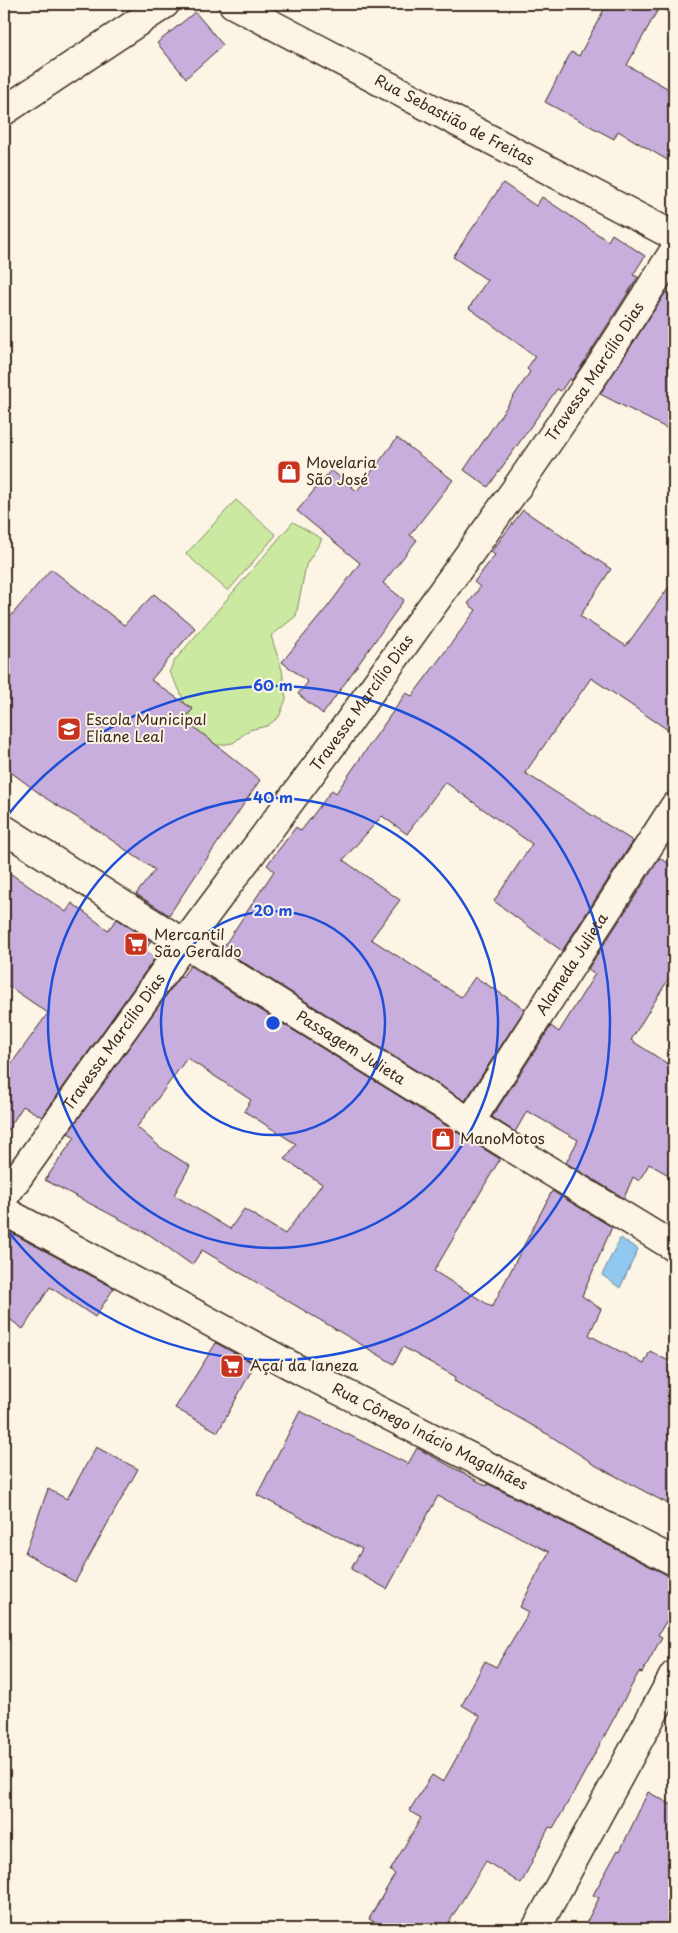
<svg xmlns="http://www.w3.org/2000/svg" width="678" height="1933" viewBox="0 0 678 1933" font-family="'Playpen Sans',sans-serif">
<rect width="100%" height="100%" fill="#fcf5e5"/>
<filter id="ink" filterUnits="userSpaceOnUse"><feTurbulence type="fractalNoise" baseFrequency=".02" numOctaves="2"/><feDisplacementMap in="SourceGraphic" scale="10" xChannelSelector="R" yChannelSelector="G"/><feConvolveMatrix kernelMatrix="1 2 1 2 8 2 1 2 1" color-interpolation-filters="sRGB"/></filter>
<g filter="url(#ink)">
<path fill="#cbe9a1" stroke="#838a60" d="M 236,500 L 276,535 L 228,591 L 186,554 Z
M 293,522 L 322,539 L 306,565 L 296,616 L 271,636 L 282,670 L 286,699 L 279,717 L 267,726 L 249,730 L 233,743 L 213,746 L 196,733 L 179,689 L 169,672 L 175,660 Z"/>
<path fill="#91c8ef" stroke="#6f899b" d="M 620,1238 L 638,1249 L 620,1288 L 602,1275 Z"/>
<path fill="#c7aedd" stroke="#3b2a1e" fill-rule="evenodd" d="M 607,4 L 661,4 L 627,65 L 674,92 L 674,164 L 618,131 L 614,139 L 545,102 L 571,52 L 579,56 Z
M 195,12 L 223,45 L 186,78 L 157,43 Z
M 503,183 L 536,206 L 542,197 L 608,241 L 612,234 L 645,256 L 633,275 L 638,277 L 586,359 L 572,380 L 569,379 L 561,391 L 557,389 L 488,487 L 464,470 L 530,372 L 527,369 L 535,356 L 469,308 L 487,280 L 453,257 Z
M 666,292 L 674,296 L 674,432 L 600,394 Z
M 397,438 L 453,480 L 410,535 L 417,540 L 383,583 L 404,600 L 323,714 L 298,694 L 308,682 L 282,662 L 329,605 L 360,563 L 297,511 L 331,470 L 357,491 Z
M 523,510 L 611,569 L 580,616 L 626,646 L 674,580 L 674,734 L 591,678 L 525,773 L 633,841 L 562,951 L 494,901 L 532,844 L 445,782 L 407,834 L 382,816 L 343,860 L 400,900 L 371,939 L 461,997 L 475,977 L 525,1009 L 465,1101 L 222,949 L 274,871 L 267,865 L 296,827 L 301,831 L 332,790 L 336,793 L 406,693 L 412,696 L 476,610 L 468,604 L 480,587 L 474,582 L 495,555 L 491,552 Z
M 51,569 L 124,625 L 154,594 L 195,628 L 151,680 L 193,709 L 184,719 L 260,780 L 169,915 L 136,894 L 155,870 L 97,830 L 47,799 L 4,767 L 4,624 Z
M 660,858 L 674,867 L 674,970 L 631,1040 L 674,1068 L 674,1178 L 649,1164 L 639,1181 L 633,1177 L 624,1198 L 566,1163 L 578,1140 L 527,1111 L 515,1132 L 492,1117 L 551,1026 L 559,1032 L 595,974 L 588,969 Z
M 4,869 L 66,912 L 72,903 L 108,930 L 117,919 L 151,941 L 145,950 L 155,958 L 42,1117 L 23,1106 L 4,1136 L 4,1074 L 48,1013 L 4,983 Z
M 190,966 L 500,1159 L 434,1271 L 492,1307 L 552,1191 L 612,1227 L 582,1296 L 601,1309 L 589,1335 L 644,1364 L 650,1351 L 674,1364 L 674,1507 L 591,1463 L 591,1462 L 549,1435 L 454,1381 L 456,1377 L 403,1347 L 394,1364 L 202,1250 L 192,1265 L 150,1235 L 45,1180 L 75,1137 L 68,1133 L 180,976 L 182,977 ZM 187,1058 L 251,1100 L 244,1111 L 296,1144 L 285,1159 L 322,1184 L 285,1234 L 244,1209 L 230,1229 L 174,1195 L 190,1166 L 160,1147 L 137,1127 Z
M 8,1231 L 114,1288 L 95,1317 L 50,1287 L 23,1329 L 4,1315 L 4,1236 Z
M 216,1343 L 255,1364 L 218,1432 L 175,1408 Z
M 300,1411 L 408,1464 L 417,1448 L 487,1486 L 488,1484 L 667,1575 L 674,1577 L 674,1608 L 658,1635 L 662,1637 L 642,1673 L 639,1672 L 574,1792 L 553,1828 L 549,1827 L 521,1884 L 486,1861 L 445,1929 L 388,1929 L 369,1919 L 395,1874 L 390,1871 L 421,1818 L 409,1811 L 432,1775 L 443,1782 L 480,1716 L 462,1705 L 485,1661 L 496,1667 L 529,1612 L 520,1607 L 549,1552 L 438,1496 L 387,1589 L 351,1569 L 362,1549 L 257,1495 Z
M 96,1447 L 138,1469 L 75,1582 L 25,1553 L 48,1489 L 67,1499 Z
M 648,1792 L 674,1806 L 674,1929 L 583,1929 L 599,1898 L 593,1895 L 618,1850 L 620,1851 Z"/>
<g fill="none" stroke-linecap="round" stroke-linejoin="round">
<g stroke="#3b2a1e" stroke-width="31">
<g id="street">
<path id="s1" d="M 4,829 C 226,971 449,1110 674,1247"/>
<path id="s2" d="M 470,1122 L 674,807"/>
<path id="s3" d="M 4,1197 L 184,944 L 338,737 L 515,490 L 599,368 L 674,251"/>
<path id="s4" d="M 4,1211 L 303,1372 L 674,1561"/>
<path d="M 536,1929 L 674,1675"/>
</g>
</g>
<g stroke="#3b2a1e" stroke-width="31">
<g id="secondary">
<path id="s5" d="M 233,4 L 674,236"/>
<path d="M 4,111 L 165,4"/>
</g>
</g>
<use href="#street" stroke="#fcf5e5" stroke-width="28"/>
<use href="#secondary" stroke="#fcf5e5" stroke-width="28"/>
</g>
</g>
<g fill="none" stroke="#1d4ed8" stroke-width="2.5">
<circle cx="273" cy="1023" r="112"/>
<circle cx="273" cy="1023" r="225"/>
<path d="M4 820A337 337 0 1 1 4 1226"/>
</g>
<defs>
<g id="shop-square" transform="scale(1.25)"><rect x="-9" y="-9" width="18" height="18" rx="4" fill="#c8321e" stroke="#fcf5e5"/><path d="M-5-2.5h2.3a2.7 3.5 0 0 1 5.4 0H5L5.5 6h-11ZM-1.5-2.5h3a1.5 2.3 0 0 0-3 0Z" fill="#fff"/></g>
<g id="school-square" transform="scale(1.25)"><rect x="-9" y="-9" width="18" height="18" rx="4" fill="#c8321e" stroke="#fcf5e5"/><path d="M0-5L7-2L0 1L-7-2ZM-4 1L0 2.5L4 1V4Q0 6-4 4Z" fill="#fff"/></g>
<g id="supermarket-square" transform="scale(1.25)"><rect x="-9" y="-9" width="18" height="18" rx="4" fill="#c8321e" stroke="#fcf5e5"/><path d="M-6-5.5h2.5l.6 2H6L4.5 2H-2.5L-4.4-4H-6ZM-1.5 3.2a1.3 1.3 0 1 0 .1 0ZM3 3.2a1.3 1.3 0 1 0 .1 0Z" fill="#fff"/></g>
</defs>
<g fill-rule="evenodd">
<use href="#shop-square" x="289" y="472"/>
<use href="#school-square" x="69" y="729"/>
<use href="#supermarket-square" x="136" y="944"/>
<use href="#shop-square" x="443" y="1139"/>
<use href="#supermarket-square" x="232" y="1366"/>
</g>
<g text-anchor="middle" stroke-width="4" stroke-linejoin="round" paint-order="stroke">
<g font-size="15" fill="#3b2a1e" stroke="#fcf5e5">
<text dy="5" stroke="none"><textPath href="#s5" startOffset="250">Rua Sebastião de Freitas</textPath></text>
<text dy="5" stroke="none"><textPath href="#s3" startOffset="1015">Travessa Marcílio Dias</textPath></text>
<text dy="5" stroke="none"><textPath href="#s3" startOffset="610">Travessa Marcílio Dias</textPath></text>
<text dy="5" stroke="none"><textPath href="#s2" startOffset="188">Alameda Julieta</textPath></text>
<text dy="5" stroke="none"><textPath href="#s3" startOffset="190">Travessa Marcílio Dias</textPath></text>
<text dy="5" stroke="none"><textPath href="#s1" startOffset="410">Passagem Julieta</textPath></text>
<text dy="5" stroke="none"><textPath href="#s4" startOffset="482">Rua Cônego Inácio Magalhães</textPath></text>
</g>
<g font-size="15" fill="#3b2a1e" stroke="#fcf5e5" text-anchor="start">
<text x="306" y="468">Movelaria<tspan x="306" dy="17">São José</tspan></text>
<text x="86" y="725">Escola Municipal<tspan x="86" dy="17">Eliane Leal</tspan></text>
<text x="154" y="940">Mercantil<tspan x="154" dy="17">São Geraldo</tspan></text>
<text x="460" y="1144">ManoMotos</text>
<text x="250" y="1371">Açaí da Ianeza</text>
</g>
</g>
<circle cx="273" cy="1023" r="8" fill="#1d4ed8" stroke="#fcf5e5" stroke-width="2.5"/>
<g font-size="15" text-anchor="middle" font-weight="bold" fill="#1d4ed8" stroke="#fcf5e5" stroke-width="4" stroke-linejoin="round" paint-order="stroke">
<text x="273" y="691">60 m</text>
<text x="273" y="803">40 m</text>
<text x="273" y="916">20 m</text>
</g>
<rect width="678" height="1933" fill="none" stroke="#fcf5e5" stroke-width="20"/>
<rect x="10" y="10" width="658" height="1913" fill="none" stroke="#3b2a1e" stroke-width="2" filter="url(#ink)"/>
</svg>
